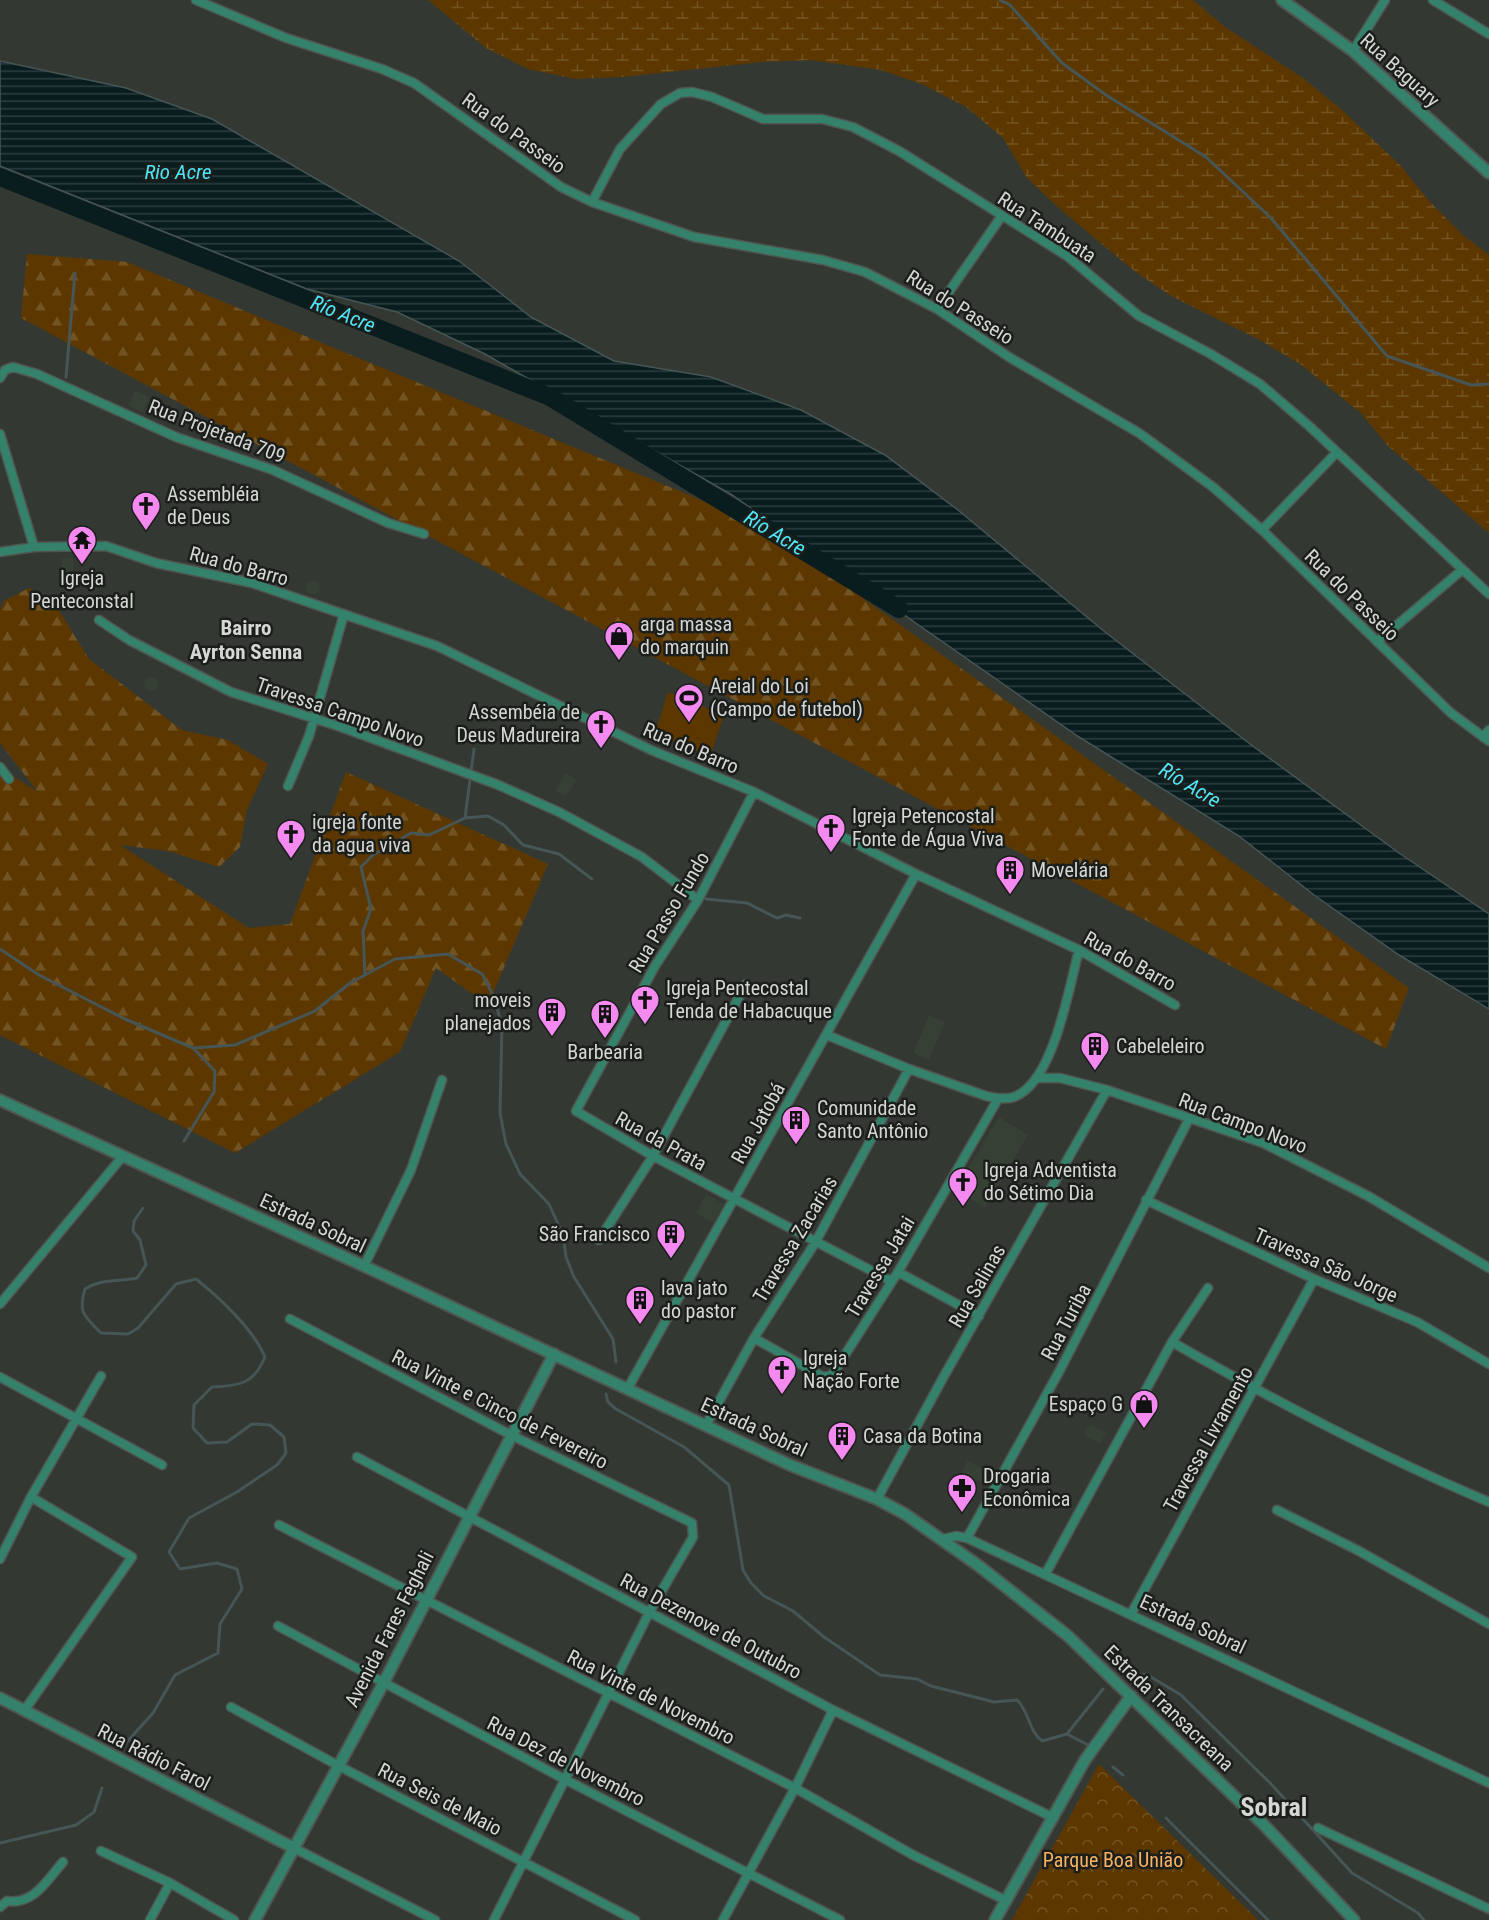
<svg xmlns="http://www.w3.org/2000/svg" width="1489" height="1920" viewBox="0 0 1489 1920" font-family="'Roboto Condensed',sans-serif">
<defs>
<pattern id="forest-firs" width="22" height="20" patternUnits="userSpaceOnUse" patternTransform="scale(1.5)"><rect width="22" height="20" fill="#5c3800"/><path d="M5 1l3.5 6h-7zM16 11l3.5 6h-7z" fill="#725424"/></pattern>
<pattern id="wetland-marsh" width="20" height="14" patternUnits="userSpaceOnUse" patternTransform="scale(1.5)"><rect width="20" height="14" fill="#5c3800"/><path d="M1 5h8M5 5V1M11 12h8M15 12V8" fill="none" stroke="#725424"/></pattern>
<pattern id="park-crowns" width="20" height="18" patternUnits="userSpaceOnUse" patternTransform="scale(1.5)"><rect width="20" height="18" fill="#5c3800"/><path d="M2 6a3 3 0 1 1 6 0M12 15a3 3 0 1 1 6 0" fill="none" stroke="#725424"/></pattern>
<pattern id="water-rules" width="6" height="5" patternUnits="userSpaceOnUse" patternTransform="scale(1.5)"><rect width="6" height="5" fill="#091d1f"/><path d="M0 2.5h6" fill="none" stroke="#2c3d3f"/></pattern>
</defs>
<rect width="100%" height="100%" fill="#333832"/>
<path fill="#374034" d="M 135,390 L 149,397 L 143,412 L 128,406 Z
M 62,558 L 73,558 L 74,577 L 62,577 Z
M306 587a7 7 0 1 1 14 0a7 7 0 1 1-14 0Z
M144 684a7 7 0 1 1 14 0a7 7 0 1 1-14 0Z
M 566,773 L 577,780 L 566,796 L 555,791 Z
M 929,1015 L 945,1022 L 929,1060 L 913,1053 Z
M 999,1117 L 1028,1135 L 985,1208 L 955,1190 Z
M 706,1194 L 724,1204 L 714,1223 L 696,1213 Z
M 1090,1424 L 1106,1433 L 1100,1444 L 1084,1435 Z
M 967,1461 L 992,1473 L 986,1484 L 962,1473 Z"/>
<path fill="#5c3800" d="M 668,692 L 724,715 L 710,757 L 655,733 Z"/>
<path fill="url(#forest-firs)" d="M 27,254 L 127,262 L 759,524 L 1409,988 L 1386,1049 L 21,318 Z
M 29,588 L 57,607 L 89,659 L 182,730 L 228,740 L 268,764 L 247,810 L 240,847 L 219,867 L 168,851 L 120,845 L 249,928 L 290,924 L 346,772 L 548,864 L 488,1005 L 436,968 L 400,1052 L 235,1153 L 0,1035 L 0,768 L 38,792 L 0,743 L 0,610 L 4,601 Z"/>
<path fill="url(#wetland-marsh)" d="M 428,0 L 1193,0 L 1225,27 L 1303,78 L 1341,109 L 1401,166 L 1430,202 L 1463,235 L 1489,255 L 1489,533 L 1388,446 L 1361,413 L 1300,364 L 1258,339 L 1171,296 L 1133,270 L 1061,210 L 1027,178 L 1003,138 L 966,107 L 924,85 L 881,70 L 811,60 L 762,62 L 622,77 L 575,79 L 528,69 L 486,48 Z"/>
<path fill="url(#park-crowns)" d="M 1099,1764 L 1258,1920 L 1012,1920 Z"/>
<path fill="url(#water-rules)" stroke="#465555" stroke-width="1.5" d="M 0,61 L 126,88 L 212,119 L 459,261 L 531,317 L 614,361 L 711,377 L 801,410 L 885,455 L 958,510 L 1105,632 L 1250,744 L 1399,853 L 1489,914 L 1489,1009 L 1399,955 L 1314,895 L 1239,836 L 1079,737 L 732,495 L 485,354 L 397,312 L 307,289 L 0,166 Z"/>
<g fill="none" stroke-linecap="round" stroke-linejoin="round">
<path stroke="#465555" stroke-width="3" d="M 1000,0 L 1010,5 L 1062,63 L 1106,95 L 1206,157 L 1271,218 L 1387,356 L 1471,385 L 1489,384
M 66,377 L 75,273
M 465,818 L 474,749
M 706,899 L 747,903 L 777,918 L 786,915 L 800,918
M 0,949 L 39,975 L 125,1019 L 193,1048 L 235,1045 L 315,1011 L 350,983 L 395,959 L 448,954 L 482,974 L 493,995 L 502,1025 L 500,1113 L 506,1144 L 520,1174 L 549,1204 L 563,1235 L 566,1257 L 574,1277 L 613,1339 L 616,1362
M 365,975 L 363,931 L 371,909 L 361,867 L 373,855 L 411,833 L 429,835 L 465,818 L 488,816 L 504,825 L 523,845 L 559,854 L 592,879
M 184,1141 L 214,1092 L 215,1071 L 194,1049
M 606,1394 L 608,1402 L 616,1409 L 684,1447 L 729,1485 L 743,1570 L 751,1583 L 764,1596 L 793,1611 L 824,1637 L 880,1675 L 917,1679 L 931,1686 L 994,1702 L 1017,1700 C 1029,1711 1029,1732 1042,1741 L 1067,1734 L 1103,1689
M 1133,1677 L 1146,1674 L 1181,1695 L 1272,1785 L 1352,1873 L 1418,1913 L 1424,1920
M 1067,1734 L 1088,1745
M 125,1744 L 153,1713 L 175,1675 L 218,1653 L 220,1624 L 242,1589 L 237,1569 L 217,1563 L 180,1569 L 169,1552 L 189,1518 L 237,1492 L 277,1465 L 286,1453 L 284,1437 L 270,1425 L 252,1424 L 227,1442 L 207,1443 L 193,1428 L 194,1405 L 212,1387 C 239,1386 254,1384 265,1357 C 253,1329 220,1298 196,1279 L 176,1284 L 138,1328 L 128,1334 L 101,1333 C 84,1316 78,1313 85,1289 C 102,1278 118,1282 137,1278 L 146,1265 L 140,1240 L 133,1231 L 134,1221 L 143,1208
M 1113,1767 L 1123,1775
M 1166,1818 L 1268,1920
M 0,1843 L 76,1825 L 94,1812 L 102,1788"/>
<path stroke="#091d1f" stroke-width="18" d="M 0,177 L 550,397 L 899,609"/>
<g stroke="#50554f" stroke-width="11">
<path id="minor" d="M 196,0 L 286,38 L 382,69 L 414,83 L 561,187 L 592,202 L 694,237 L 823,260 L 865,272 L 937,309 L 1009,357 L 1139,433 L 1213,487 L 1262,530 L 1451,713 L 1489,741
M 1433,0 L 1489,34
M 1353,51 L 1385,0
M 592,202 L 620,149 L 661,104 L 680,93 L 692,92 L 712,97 L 763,119 L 822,119 L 853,127 L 899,151 L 1067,256 L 1139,316 L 1209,353 L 1260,384 L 1308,425 L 1489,594
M 937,309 L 1001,217
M 0,378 L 5,370 L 13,367 L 37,374 L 176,437 L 273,470 L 388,523 L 424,534
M 0,434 L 34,547
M 1262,530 L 1336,453
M 0,552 L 34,547 L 106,546 L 156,563 L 252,583 L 437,646 L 651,750 L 754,792 L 916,874 L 1079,950 L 1175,1005
M 99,620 L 129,640 L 231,692 L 341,727 L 496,784 L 559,812 L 642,857 L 698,900
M 1377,642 L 1462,570
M 1483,737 L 1489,730
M 0,767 L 9,779
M 288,786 L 309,736 L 344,614
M 754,792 L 698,900 L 655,966 L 576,1111 L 653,1156 L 891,1281
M 827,1035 L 909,1069 L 986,1096 C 995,1098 1005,1100 1014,1097 C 1054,1082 1069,987 1079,950
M 1036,1078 L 1060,1078 L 1107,1090 L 1263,1143 L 1368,1196 L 1489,1268
M 1146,1200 L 1314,1279 L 1417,1322 L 1489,1364
M 599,1240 L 653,1156 L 746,984
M 364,1266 L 411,1170 L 442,1080
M 898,1272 L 979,1316
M 0,1304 L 123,1156
M 290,1319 L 513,1436 L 686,1520 L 692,1523 L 693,1537 L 650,1611 L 494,1920
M 754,1338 L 823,1377 L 832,1375 L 898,1272 L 998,1099
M 1172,1342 C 1275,1401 1379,1456 1489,1502
M 0,1377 L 162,1465
M 628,1388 L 916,874
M 706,1425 L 754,1338 L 815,1243 L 909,1069
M 357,1457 L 833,1710 L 1054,1818
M 877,1499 L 944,1376 L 1107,1090
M 1277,1510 L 1359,1551 L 1489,1624
M 279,1525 L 795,1788 L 913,1855 L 1007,1901
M 967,1538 L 1060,1370 L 1189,1119
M 943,1539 L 956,1536 L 967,1538 L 1489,1783
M 0,1559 L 31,1497 L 101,1376
M 1046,1573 L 1172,1342 L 1208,1288
M 1131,1614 L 1314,1279
M 278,1626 L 566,1780 L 840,1920
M 231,1707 L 337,1765 L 635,1920
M 24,1711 L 132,1557 L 31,1497
M 1318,1828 L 1489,1909
M 292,1847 L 435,1920
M 101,1851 L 170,1883 L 234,1920
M 0,1907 L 7,1901 C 34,1905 47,1880 63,1862
M 150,1920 L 170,1883
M 723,1920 L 795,1788 L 833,1710"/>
</g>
<g stroke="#50554f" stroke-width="14">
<path id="tertiary" d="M 1282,0 L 1353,51 L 1489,173
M 0,1100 L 364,1266 L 790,1465 L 877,1499 L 905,1514 L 979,1566 L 1068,1636 L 1264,1825 L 1354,1920
M 0,1698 L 292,1847
M 255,1920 L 383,1684 L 554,1354
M 995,1920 L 1085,1760 L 1131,1696"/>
</g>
<use href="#minor" stroke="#34826c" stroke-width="8"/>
<use href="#tertiary" stroke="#34826c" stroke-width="10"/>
</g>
<defs>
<g id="church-pin" transform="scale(1.5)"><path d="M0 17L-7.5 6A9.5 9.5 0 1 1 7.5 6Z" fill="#f489f0" stroke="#1c1e1c"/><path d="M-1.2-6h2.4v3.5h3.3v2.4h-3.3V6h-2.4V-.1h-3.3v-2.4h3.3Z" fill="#111"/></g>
<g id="temple-pin" transform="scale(1.5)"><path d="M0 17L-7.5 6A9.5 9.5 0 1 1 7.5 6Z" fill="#f489f0" stroke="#1c1e1c"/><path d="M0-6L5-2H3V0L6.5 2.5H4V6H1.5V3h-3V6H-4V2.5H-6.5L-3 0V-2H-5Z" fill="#111"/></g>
<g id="shop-pin" transform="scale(1.5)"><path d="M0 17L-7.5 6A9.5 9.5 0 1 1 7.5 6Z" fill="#f489f0" stroke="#1c1e1c"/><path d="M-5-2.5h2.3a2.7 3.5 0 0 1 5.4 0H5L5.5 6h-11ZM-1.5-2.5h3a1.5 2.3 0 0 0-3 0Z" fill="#111"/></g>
<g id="stadium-pin" transform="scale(1.5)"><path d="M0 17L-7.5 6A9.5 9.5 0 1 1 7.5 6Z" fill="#f489f0" stroke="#1c1e1c"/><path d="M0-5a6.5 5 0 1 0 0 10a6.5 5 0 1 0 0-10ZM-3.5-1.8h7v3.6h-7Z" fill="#111"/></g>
<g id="building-pin" transform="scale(1.5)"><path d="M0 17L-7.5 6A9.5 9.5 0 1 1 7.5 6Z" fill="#f489f0" stroke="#1c1e1c"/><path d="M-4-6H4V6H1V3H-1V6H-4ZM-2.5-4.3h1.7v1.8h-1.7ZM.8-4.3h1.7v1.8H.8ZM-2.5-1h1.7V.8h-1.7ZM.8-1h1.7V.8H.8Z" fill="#111"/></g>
<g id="pharmacy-pin" transform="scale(1.5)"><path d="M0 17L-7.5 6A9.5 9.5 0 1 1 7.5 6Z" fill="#f489f0" stroke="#1c1e1c"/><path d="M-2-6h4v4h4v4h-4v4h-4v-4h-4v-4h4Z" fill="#111"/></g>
</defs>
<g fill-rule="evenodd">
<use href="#church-pin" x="146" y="506"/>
<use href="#temple-pin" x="82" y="540"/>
<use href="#shop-pin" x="619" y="636"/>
<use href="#stadium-pin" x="689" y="698"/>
<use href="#church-pin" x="601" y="724"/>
<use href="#church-pin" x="831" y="828"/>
<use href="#church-pin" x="291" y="834"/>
<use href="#building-pin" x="1010" y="870"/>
<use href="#church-pin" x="645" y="1000"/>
<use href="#building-pin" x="552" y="1012"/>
<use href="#building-pin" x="605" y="1014"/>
<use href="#building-pin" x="1095" y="1046"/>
<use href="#building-pin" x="796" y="1120"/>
<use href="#church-pin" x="963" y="1182"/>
<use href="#building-pin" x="671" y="1234"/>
<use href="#building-pin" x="640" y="1300"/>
<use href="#church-pin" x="782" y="1370"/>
<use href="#shop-pin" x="1144" y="1404"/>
<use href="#building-pin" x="842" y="1436"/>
<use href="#pharmacy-pin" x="962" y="1488"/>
</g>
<g text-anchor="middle" stroke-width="5" stroke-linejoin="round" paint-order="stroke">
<g font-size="20" fill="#d5d7d4" stroke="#1c1e1c">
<text transform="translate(1400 70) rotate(42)" y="7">Rua Baguary</text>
<text transform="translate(514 133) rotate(36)" y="7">Rua do Passeio</text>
<text transform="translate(1047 227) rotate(33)" y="7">Rua Tambuata</text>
<text transform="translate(960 307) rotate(32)" y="7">Rua do Passeio</text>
<text transform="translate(217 431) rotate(21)" y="7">Rua Projetada 709</text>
<text transform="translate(239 566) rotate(15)" y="7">Rua do Barro</text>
<text transform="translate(1352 595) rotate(44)" y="7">Rua do Passeio</text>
<text transform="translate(340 712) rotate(19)" y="7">Travessa Campo Novo</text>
<text transform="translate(691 748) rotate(23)" y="7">Rua do Barro</text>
<text transform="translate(669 912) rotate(-59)" y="7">Rua Passo Fundo</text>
<text transform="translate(1130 961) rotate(29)" y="7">Rua do Barro</text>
<text transform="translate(758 1123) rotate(-61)" y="7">Rua Jatobá</text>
<text transform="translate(1243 1123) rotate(21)" y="7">Rua Campo Novo</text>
<text transform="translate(661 1141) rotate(29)" y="7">Rua da Prata</text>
<text transform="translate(313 1223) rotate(25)" y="7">Estrada Sobral</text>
<text transform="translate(795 1239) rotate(-59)" y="7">Travessa Zacarias</text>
<text transform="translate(1326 1265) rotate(24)" y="7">Travessa São Jorge</text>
<text transform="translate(880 1267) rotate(-59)" y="7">Travessa Jatai</text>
<text transform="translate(977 1286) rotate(-60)" y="7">Rua Salinas</text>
<text transform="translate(1066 1322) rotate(-62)" y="7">Rua Turiba</text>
<text transform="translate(500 1409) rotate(27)" y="7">Rua Vinte e Cinco de Fevereiro</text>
<text transform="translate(754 1427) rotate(25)" y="7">Estrada Sobral</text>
<text transform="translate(1208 1439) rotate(-61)" y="7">Travessa Livramento</text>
<text transform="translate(1193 1624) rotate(25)" y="7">Estrada Sobral</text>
<text transform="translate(711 1626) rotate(28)" y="7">Rua Dezenove de Outubro</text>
<text transform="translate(389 1629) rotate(-63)" y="7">Avenida Fares Feghali</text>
<text transform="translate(651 1697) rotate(27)" y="7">Rua Vinte de Novembro</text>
<text transform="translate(1169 1708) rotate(44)" y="7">Estrada Transacreana</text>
<text transform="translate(154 1757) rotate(27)" y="7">Rua Rádio Farol</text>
<text transform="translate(566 1761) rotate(27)" y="7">Rua Dez de Novembro</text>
<text transform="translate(440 1799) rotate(27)" y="7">Rua Seis de Maio</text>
</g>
<g font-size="20" fill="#d5d7d4" stroke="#1c1e1c" text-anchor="start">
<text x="167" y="501">Assembléia<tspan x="167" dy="23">de Deus</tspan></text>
<text x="82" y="585" text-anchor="middle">Igreja<tspan x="82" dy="23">Penteconstal</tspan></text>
<text x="640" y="631">arga massa<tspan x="640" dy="23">do marquin</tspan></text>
<text x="710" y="693">Areial do Loi<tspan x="710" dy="23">(Campo de futebol)</tspan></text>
<text x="580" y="719" text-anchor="end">Assembéia de<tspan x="580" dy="23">Deus Madureira</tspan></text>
<text x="852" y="823">Igreja Petencostal<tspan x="852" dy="23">Fonte de Água Viva</tspan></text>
<text x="312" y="829">igreja fonte<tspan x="312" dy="23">da agua viva</tspan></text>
<text x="1031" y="877">Movelária</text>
<text x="666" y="995">Igreja Pentecostal<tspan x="666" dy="23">Tenda de Habacuque</tspan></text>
<text x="531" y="1007" text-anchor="end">moveis<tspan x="531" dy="23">planejados</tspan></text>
<text x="1116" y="1053">Cabeleleiro</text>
<text x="605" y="1059" text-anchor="middle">Barbearia</text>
<text x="817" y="1115">Comunidade<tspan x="817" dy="23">Santo Antônio</tspan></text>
<text x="984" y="1177">Igreja Adventista<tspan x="984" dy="23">do Sétimo Dia</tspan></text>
<text x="650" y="1241" text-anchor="end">São Francisco</text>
<text x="661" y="1295">lava jato<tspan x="661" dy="23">do pastor</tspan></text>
<text x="803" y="1365">Igreja<tspan x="803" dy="23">Nação Forte</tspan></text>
<text x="1123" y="1411" text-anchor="end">Espaço G</text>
<text x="863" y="1443">Casa da Botina</text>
<text x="983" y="1483">Drogaria<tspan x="983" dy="23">Econômica</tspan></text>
</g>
<g font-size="20" fill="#f7b361" stroke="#1c1e1c">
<text x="1113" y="1867">Parque Boa União</text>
</g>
<g font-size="21" font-style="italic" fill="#4ee6f6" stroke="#1c1e1c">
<text x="178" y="179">Rio Acre</text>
<text transform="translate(343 314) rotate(22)" y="7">Río Acre</text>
<text transform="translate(775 533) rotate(31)" y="7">Río Acre</text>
<text transform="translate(1190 785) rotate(31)" y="7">Río Acre</text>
</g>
<g font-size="21" font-weight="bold" fill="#d5d7d4" stroke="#1c1e1c">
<text x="246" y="635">Bairro<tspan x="246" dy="24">Ayrton Senna</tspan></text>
</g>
<g font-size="26" font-weight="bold" fill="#d5d7d4" stroke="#1c1e1c">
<text x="1274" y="1816">Sobral</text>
</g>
</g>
</svg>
